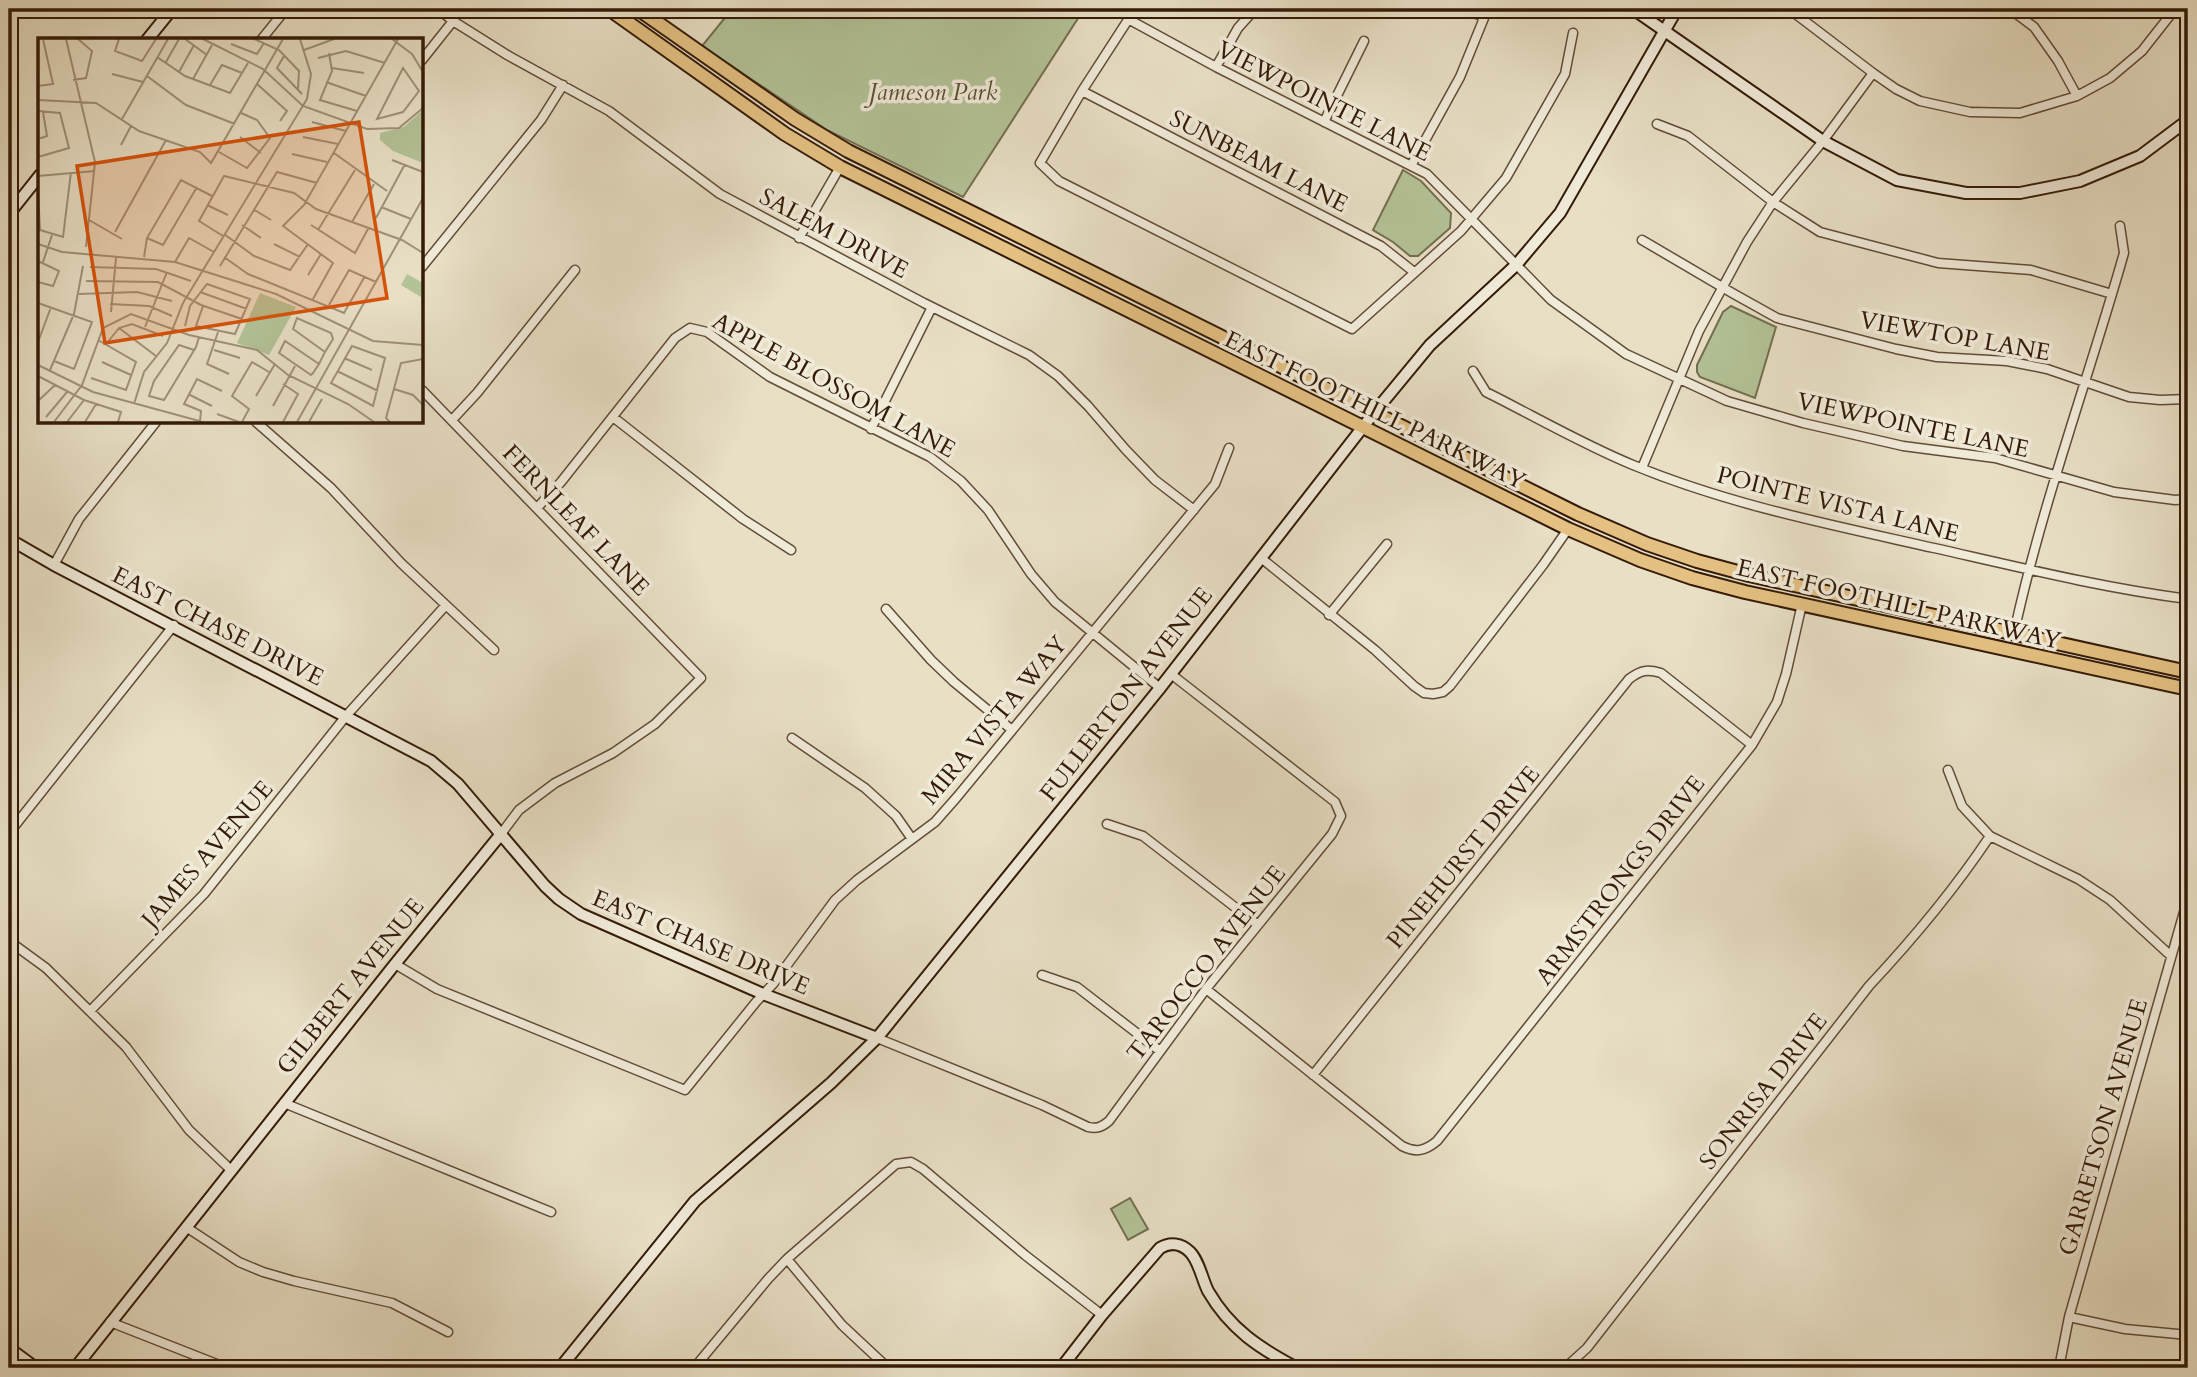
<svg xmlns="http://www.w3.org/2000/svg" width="2197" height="1377" viewBox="0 0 2197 1377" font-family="Cardo,serif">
<rect width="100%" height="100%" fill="#e8dfc5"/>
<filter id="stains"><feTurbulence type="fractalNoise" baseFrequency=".00286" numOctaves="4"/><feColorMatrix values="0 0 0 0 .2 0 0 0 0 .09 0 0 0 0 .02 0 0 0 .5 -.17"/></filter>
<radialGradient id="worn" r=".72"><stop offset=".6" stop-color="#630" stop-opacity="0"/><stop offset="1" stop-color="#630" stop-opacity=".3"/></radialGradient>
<path fill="#b3c297" stroke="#746e4f" stroke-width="2" d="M 732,9 L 1084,9 L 963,197 L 827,130 L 702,46 Z
M 1403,170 L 1421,181 L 1451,213 L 1450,228 L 1418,256 L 1410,256 L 1393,242 L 1373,230 Z
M 1731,306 L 1776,327 L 1755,398 L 1700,377 L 1697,372 L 1697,365 L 1723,312 Z
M 1130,1198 L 1148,1229 L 1128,1240 L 1111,1209 Z"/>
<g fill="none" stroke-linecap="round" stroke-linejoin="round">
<g stroke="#614c36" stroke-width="11">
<path id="street" d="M 438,9 L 453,21 L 509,56 L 609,111 L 720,194 L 924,303 L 1029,355 L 1058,376 L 1088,406 L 1126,450 L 1155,480 L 1194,510
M 1135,9 L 1082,91 L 1040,163 L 1059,181 L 1352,329 L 1461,231 L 1506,178 L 1565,74 L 1573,33
M 1789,9 L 1873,73 L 1896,89 L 1920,101 L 1970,112 L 2020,113 L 2077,96 L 2110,78 L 2142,51 L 2175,9
M 2010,9 L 2034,27 L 2058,61 L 2077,96
M 1128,19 L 1216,67 L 1427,174 L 1551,300 L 1626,354 L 1727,401 L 1803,423 L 1903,446 L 1995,458 L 2114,492 L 2175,500 L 2188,499
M 261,40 L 286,9
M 422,60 L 453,21
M 1216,67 L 1238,28 L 1255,9
M 1082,91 L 1381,246 L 1414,272
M 1324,122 L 1364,41
M 1657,124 L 1688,136 L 1773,202 L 1820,232 L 1938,263 L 2031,270 L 2112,294
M 1412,164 L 1460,77 L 1484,18 L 1468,9
M 799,238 L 840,167
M 1642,240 L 1734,294 L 1777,318 L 1896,349 L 1937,357 L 2007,361 L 2047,369 L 2129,397 L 2160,400 L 2188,399
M 422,267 L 541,120 L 563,85
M 2188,357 L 2188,376
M 1473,371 L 1486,392 C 1534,416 1584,445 1633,465 C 1730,505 1832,525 1934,548 C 2018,567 2103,588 2188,599
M 422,390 L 701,678 L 655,724 L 613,753 L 555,783 L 519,810 L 501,834
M 613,417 L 743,519 L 791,550
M 452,420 L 477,393 L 575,270
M 256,422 L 331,488 L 401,563 L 494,650
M 871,429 L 932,307
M 1642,468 L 1699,331 L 1747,242 L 1773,202 L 1823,141 L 1873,73
M 537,508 L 561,482 L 675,338 L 690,328 L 707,332 L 770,377 L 930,457 L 961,481 L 988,510 L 1031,574 L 1055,602 L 1160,688
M 1261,558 L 1375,650 L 1414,686 L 1424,693 L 1433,694 L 1443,692 L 1450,686 L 1543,565 L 1568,529
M 54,565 L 79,519 L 156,422
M 886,609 L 931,660 L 954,682 L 1012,730
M 1329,615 L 1387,544
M 2014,633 C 2042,504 2088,380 2124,253 L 2120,226
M 792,738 L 865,788 L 896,816 L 912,839
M 1948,770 L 1962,806 L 1990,836 L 2078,879 L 2110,900 L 2171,956
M 1107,824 L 1143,836 L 1258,925
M 9,833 L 174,625
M 9,941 L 46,968 L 126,1047 L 189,1130 L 231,1170
M 395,964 L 437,989 L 685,1090 L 756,1002 L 773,984 L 835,900 L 857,880 L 935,822 L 957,797 L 1215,484 L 1229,448
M 1042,975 L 1077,987 L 1160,1051
M 1206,989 L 1402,1146 C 1416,1153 1425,1151 1437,1141 L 1752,745 L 1777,702 L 1786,674 L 1802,604
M 90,1011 L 204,894 L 346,716 L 446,605
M 877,1038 L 1042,1105 L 1088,1127 C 1097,1129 1102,1127 1109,1121 L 1206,989 L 1332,834 L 1341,816 L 1335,802 L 1171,674
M 1313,1075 L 1629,679 C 1641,670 1647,669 1661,673 L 1752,745
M 284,1103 L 551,1212
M 186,1227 L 239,1262 L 263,1272 L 294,1281 L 392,1303 L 448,1332
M 787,1259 L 842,1325 L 888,1368
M 2069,1317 L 2125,1329 L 2188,1335
M 110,1322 L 227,1368
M 694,1368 L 768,1279 L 787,1259 L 896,1164 L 911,1162 L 923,1169 L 1025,1255 L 1102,1315
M 1565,1368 L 1587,1348 L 1869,986 C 1913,939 1954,890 1990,836
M 2059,1368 L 2069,1317 L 2188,898"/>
</g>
<g stroke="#341b07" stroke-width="14">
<path id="secondary" d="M 1633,9 L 1823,141 L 1897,180 L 1966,193 L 2020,193 L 2080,181 L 2140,156 L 2188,120
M 147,40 L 172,9
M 9,214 L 40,175
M 9,539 L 54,565 L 431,761 L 458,784 L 545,886 L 559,899 L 581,914 L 763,994 L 877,1038
M 9,1348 L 36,1368
M 75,1368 L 395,964 L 501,834
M 560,1368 L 695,1201 L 831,1083 L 877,1038 L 1160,688 L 1373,414 L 1430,345 L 1516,265 L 1560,213 L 1677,9
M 1061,1368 L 1102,1315 L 1160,1248 C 1170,1242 1181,1243 1190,1252 C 1199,1261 1202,1279 1208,1291 C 1230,1329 1259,1348 1297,1368"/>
</g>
<g stroke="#341b07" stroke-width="16">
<path id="primary" d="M 609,9 L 785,134 L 840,167 L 1568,529 L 1640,560 L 1692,578 L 1745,592 L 2188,689
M 638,9 L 795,119 L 848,151 L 1578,514 L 1647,544 L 1697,561 L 1749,575 L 2188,672"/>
</g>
<use href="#street" stroke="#f0ead9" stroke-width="8"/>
<use href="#secondary" stroke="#f0ead9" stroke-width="10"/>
<use href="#primary" stroke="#e4c082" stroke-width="12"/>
</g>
<g text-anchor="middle" stroke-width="7" stroke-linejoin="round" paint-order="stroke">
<g font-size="24" font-style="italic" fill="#5a4d32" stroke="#f0ead9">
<text x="933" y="100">Jameson Park</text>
</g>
<g font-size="24" fill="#341b07" stroke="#f0ead9">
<text transform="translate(1324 101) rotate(27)" y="8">VIEWPOINTE LANE</text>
<text transform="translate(1259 161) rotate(27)" y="8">SUNBEAM LANE</text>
<text transform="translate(834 233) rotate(28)" y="8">SALEM DRIVE</text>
<text transform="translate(1955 336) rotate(10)" y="8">VIEWTOP LANE</text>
<text transform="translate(834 385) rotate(29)" y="8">APPLE BLOSSOM LANE</text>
<text transform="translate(1375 410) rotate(26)" y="8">EAST FOOTHILL PARKWAY</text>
<text transform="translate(1913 425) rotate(12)" y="8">VIEWPOINTE LANE</text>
<text transform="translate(1838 504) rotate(14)" y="8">POINTE VISTA LANE</text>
<text transform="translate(576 520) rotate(46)" y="8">FERNLEAF LANE</text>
<text transform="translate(1899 604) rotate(13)" y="8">EAST FOOTHILL PARKWAY</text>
<text transform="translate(218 626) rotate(27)" y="8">EAST CHASE DRIVE</text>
<text transform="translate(1126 694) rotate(-52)" y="8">FULLERTON AVENUE</text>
<text transform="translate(994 720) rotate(-50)" y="8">MIRA VISTA WAY</text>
<text transform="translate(207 854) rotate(-49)" y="8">JAMES AVENUE</text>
<text transform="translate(1463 857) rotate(-51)" y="8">PINEHURST DRIVE</text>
<text transform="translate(1620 880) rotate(-52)" y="8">ARMSTRONGS DRIVE</text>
<text transform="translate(701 942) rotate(23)" y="8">EAST CHASE DRIVE</text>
<text transform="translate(1206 963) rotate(-52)" y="8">TAROCCO AVENUE</text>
<text transform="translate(350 986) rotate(-51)" y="8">GILBERT AVENUE</text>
<text transform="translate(1763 1091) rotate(-52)" y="8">SONRISA DRIVE</text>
<text transform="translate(2103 1127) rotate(-74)" y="8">GARRETSON AVENUE</text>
</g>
</g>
<g transform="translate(38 38)">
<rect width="385" height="385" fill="#e8dfc5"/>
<path d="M 385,72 L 385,125 L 355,113 L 342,102 L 342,95 L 366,89 ZM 369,236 L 385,245 L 383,259 L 363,247 ZM 222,255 L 258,269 L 231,317 L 199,305 Z" fill="#b3c297"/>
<path fill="none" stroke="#a09179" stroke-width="2" d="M 28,1 L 57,124 L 48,209M 81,1 L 77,13 L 104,23 L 118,1M 147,1 L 169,17M 165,1 L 225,31 L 265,68 L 329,91 L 361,90 L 385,70M 216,1 L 241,12 L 261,33 L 260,51M 354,1 L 374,16 L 385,34M 193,6 L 219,16 L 226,5M 266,12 L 296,1M 291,15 L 294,33 L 282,62 L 319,73M 246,18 L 239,30 L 264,56M 119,19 L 147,38 L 192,55 L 210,25M 280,20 L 308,13 L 347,25M 128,24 L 141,1M 294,30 L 326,35M 365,30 L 381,53 L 365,74 L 339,81 ZM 141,34 L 156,7M 74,36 L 105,44M 109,38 L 148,67 L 197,86M 155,41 L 174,7M 35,42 L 48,40 L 54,13 L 40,1M 288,44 L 328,58M 219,46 L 249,73 L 242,83M 172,47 L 184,27 L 204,35M 0,48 L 15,46 L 5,1M 0,62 L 58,65 L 101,93 L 162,114 L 173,125 L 245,1M 0,73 L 22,75 L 31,110 L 0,119M 84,81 L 130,1M 274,84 L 308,93M 202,99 L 223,115M 265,99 L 300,106M 0,101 L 9,98 L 5,74M 83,107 L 93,88M 181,114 L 209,130 L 232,100 L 219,82 L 203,75M 296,115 L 349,153M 254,116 L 289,124M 354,122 L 385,134M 0,138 L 57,133M 0,154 L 2,192 L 25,199 L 33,134M 169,167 L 190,177M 343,169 L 373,181M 215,171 L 233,182M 338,180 L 367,126M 51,182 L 84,201M 314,184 L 336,146M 204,187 L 223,200M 273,187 L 317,215 L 331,189M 280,192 L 317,132M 77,194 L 128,102M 186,196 L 216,218 L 252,232 L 270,206M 185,198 L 161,183 L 186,138 L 256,155 L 278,171 L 364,202 L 385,215M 109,200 L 125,207 L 159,149M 0,206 L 24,214 L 137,224 L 238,256 L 335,303 L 385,307M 236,206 L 262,219M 106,219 L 109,200 L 143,142 L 174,158M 186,219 L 210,236 L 306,275 L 327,238M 0,223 L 21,233 L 15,248 L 0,244M 5,224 L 14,197M 137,224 L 151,200 L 176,214M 182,228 L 239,134 L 279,145M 52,229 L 118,231 L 153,243M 270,237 L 283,216M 48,243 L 120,244 L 163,267 L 204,281M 162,254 L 209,271M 41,256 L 99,254 L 134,263M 275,261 L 295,225 L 245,188 L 266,167 L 360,1M 0,265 L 54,284 L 36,331 L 16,323M 72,266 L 111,268 L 134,278M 291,267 L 311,232 L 338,244M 73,274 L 78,220M 147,288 L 152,268 L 169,246 L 212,261 L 197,296 L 158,288 L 165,268M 107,289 L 129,234M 81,290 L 118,318M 180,294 L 169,326 L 191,336M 0,304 L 13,269M 69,305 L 81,290 L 94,286 L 125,298M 314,308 L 347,320 L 335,368 L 293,345 ZM 156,312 L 141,307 L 116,343 L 111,358 L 126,362 L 158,309 L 161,299M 176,312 L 202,320M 306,320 L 334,332M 64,324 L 93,337M 281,326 L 247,303 L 241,315 L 273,337 L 275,335 L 281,326 L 287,314 L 295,301 L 293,295 L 259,280 L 255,291 L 287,314M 0,327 L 55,354 L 165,384M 12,332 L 36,276 L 45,228M 299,333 L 340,353M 0,338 L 46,362 L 83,374 L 80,384M 53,340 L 88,352 L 98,324 L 60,302M 245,346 L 260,356 L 245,384M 356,351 L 375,357 L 385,367M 150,356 L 174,368M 218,358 L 237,326M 0,363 L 17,347M 96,366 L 106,334 L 129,305 L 145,265 L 269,61 L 273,36 L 262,1M 235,368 L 257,328M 179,376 L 201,384M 8,379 L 29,354M 162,383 L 163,373 L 146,366 L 159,341 L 184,353M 16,384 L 44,347 L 65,290 L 93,276 L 151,297 L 219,312 L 250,337 L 310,366 L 336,384M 29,384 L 46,362M 47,384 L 58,366M 204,384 L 211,371 L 194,358 L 214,324 L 231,334M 259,384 L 385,160M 271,384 L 284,361M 352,384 L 348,380 L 363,325 L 385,321"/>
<path fill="#d6530c" fill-opacity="0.15" stroke="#d6530c" stroke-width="3.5" d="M 321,84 L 349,260 L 67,305 L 39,128 Z"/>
<rect width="385" height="385" fill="none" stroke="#341b07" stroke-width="3.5"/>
</g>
<rect width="2197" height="1377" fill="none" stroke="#e8dfc5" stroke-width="35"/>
<rect x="10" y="10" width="2176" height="1356" fill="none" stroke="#341b07" stroke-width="3.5"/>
<rect x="18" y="18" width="2162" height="1342" fill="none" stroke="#341b07" stroke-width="2"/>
<rect width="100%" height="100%" filter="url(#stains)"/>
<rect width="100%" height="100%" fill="url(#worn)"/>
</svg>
